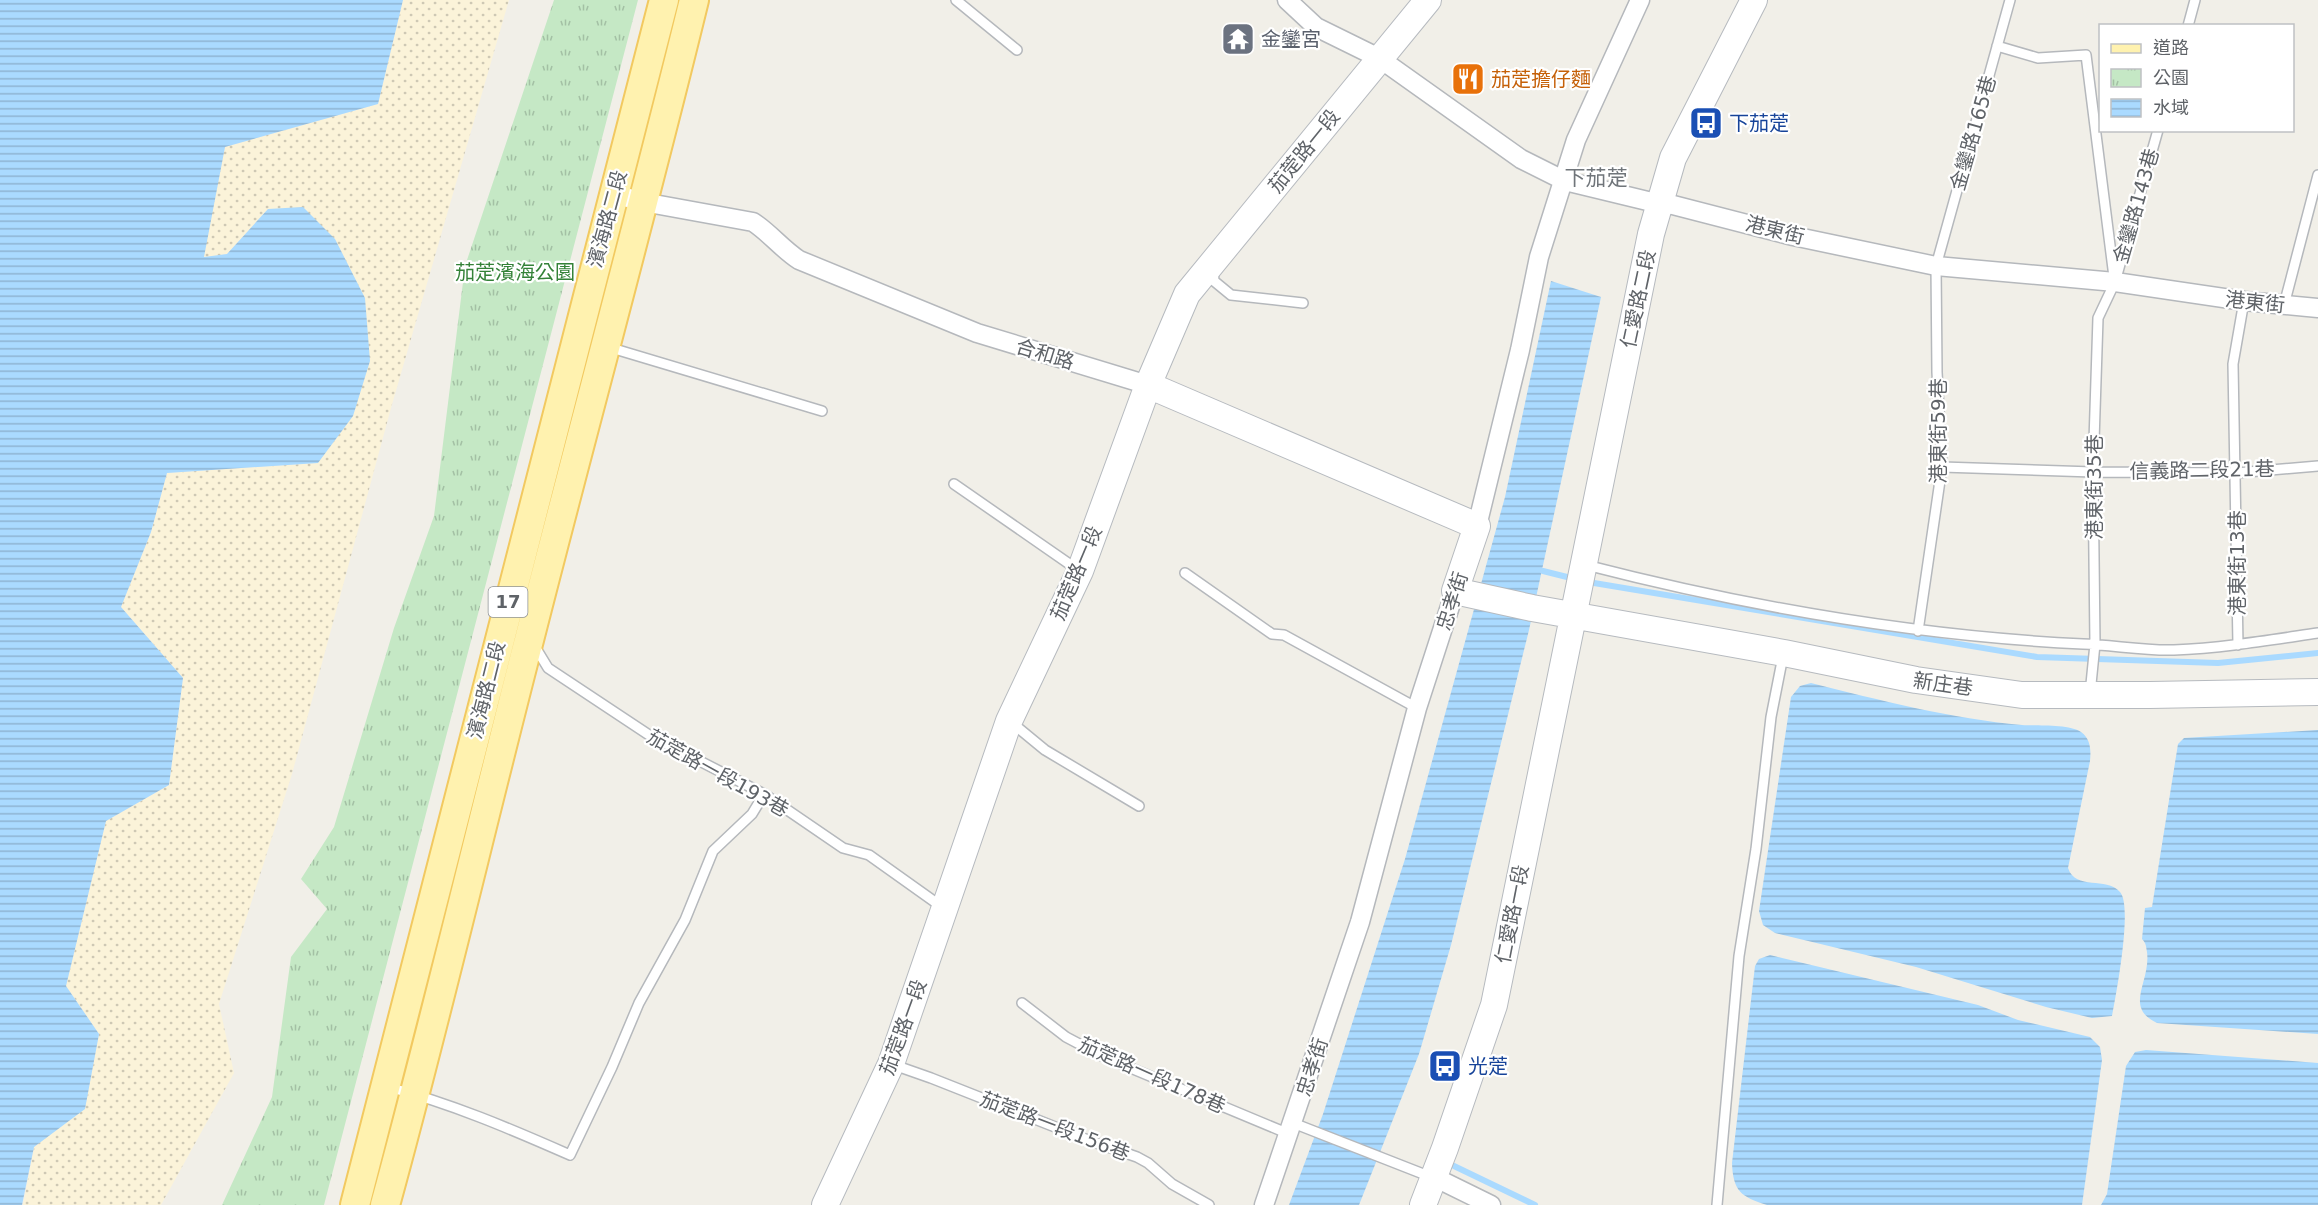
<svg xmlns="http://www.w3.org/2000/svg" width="2318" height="1205" viewBox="0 0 2318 1205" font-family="'DejaVu Sans','Noto Sans TC',sans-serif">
<defs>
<pattern id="sand-dots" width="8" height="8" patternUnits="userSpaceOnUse" patternTransform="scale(1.5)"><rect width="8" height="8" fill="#fbf3d9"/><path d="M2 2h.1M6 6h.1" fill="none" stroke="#cec8b4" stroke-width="1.8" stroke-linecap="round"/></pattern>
<pattern id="park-tufts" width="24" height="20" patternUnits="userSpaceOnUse" patternTransform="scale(1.5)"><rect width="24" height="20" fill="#c5e8c5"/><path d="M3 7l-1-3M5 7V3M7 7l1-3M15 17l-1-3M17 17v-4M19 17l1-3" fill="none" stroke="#a3c0a4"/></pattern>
<pattern id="water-rules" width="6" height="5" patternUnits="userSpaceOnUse" patternTransform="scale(1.5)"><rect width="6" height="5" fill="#aadaff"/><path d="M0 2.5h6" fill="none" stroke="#8eb4d2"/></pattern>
</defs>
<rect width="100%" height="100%" fill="#f1efe8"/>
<path fill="url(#sand-dots)" d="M 403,0 L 509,0 L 391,408 L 292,774 L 219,1004 L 234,1073 L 161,1205 L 23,1205 L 34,1147 L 85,1108 L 99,1034 L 66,986 L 106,821 L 169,785 L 183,678 L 121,607 L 151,532 L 167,473 L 318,463 L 268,209 L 227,254 L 203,258 L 225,147 L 378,104 Z"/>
<path fill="url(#park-tufts)" d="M 554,0 L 638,0 L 324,1205 L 222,1205 L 272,1097 L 291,957 L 327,909 L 301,879 L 334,827 L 394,628 L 434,516 L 465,266 Z"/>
<path fill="url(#water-rules)" d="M 0,0 L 403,0 L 378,104 L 225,147 L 204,257 L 227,254 L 268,209 L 303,207 L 335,239 L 365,298 L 370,361 L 353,416 L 318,463 L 167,473 L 151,532 L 121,607 L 183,678 L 169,785 L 106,821 L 66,986 L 99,1034 L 85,1109 L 34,1147 L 22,1205 L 0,1205 Z
M 1551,281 L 1601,297 L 1529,630 L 1451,945 L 1419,1054 L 1359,1205 L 1289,1205 L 1323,1114 L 1405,859 L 1505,497 Z
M 1811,683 C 1879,700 1953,719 2022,725 C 2037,726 2069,724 2081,732 C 2091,739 2091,751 2090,761 L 2068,868 C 2076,891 2106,876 2120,892 C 2133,906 2116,995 2112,1016 L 2092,1018 L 2046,1007 L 1916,967 L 1775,933 L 1763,925 L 1759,911 L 1791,697 L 1800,686 Z
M 2318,730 L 2318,1034 L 2157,1023 C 2123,1007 2151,982 2147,952 C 2146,946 2146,943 2142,939 L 2145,908 L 2152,907 L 2178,744 L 2184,738 Z
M 1770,955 L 1978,1005 L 2018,1020 L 2090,1037 L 2100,1047 L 2102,1060 L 2082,1205 L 1767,1205 C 1741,1197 1733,1191 1732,1163 L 1755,966 L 1759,959 Z
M 2146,1050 L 2318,1063 L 2318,1205 L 2101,1205 L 2107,1194 L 2126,1066 L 2135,1052 Z"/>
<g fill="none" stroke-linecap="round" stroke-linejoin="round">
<path stroke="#aadaff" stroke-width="6" d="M 1543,571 L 1575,579
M 1588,582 L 2037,657 L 2218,663 L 2318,653
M 1454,1166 L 1535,1205"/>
<g stroke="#b5b8bc" stroke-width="12">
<path id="lane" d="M 956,0 L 1017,50
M 2188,26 L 2195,0
M 1997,46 L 2038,58 L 2086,55 L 2114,277
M 1213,270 L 1214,281 L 1231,295 L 1303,303
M 2284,305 L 2318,175
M 608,347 L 822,411
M 1942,467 L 2093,472 L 2236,473 L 2318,466
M 954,484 L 1078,570
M 1586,565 C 1749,607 1915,636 2083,644 C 2113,645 2144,651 2174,650 C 2222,648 2270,640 2318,633
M 1185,573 L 1272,634 L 1284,635 L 1417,708
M 1918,631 L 1942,467 L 1937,372 L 1936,266 L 2010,0
M 534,645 L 548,668 L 649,735 L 764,794 L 843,848 L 869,855 L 942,907
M 2238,645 L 2233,364 L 2244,301
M 2090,694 L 2095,644 L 2093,472 L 2098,318 L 2115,282 L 2158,130
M 1011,722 L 1045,750 L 1139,806
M 1022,1003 L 1066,1037 L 1102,1056 L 1289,1134
M 894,1065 L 931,1078 L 1088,1140 L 1137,1157 L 1148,1163 L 1172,1184 L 1209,1205
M 388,1087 C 450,1103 511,1129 570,1155 L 612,1067 L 639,1003 L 685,920 L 713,851 L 752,814 L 764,794
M 1293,1123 L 1431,1177
M 1717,1205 L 1739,956 L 1756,849 L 1771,717 L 1783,656"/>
</g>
<g stroke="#b5b8bc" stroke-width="21">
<path id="street" d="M 1287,0 L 1316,27 L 1379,58 L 1521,159 L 1565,181 L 1660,204 L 1673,205 L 1793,236 L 1936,266 L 2115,282 L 2244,301 L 2318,308
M 614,194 L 643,202 L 753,222 C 770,233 782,249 799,260 L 977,333 L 1148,385
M 1477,526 L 1520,350 L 1539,257 L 1576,140 L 1640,0
M 1434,1177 L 1491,1205
M 1264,1205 L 1360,922 L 1417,708 L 1455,591"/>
</g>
<g stroke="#b6babf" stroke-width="28">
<path id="secondary" d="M 1148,385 L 1477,526 L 1455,591 L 1532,608 L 1784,653 L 1916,680 L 2022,695 L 2150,695 L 2318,692
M 825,1205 L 891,1064 L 1009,721 L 1080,571 L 1148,385 L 1187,294 L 1428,0
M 1423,1205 L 1445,1148 L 1494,1005 L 1651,234 L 1673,158 L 1754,0"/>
</g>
<g stroke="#f2c960" stroke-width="32">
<path id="primary" d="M 355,1205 L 664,0
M 385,1205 C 437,1016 481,825 530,636 C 584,424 642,213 694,0"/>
</g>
<use href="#lane" stroke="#fff" stroke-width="9"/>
<use href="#street" stroke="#fff" stroke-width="18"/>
<use href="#secondary" stroke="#fff" stroke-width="26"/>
<use href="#primary" stroke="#fff2af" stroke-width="28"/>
</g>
<defs>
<g id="temple-square" transform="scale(1.725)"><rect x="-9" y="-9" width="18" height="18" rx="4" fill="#6b7280" stroke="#fff"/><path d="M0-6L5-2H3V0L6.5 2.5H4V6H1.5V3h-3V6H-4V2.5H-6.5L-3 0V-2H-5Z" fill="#fff"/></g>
<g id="restaurant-square" transform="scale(1.725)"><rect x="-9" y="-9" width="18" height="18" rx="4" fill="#e8710a" stroke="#fff"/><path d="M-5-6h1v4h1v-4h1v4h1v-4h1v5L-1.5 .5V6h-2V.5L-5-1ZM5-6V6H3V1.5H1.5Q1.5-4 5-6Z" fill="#fff"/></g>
<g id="bus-square" transform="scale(1.725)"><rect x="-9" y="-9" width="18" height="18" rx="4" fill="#1a4fb4" stroke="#fff"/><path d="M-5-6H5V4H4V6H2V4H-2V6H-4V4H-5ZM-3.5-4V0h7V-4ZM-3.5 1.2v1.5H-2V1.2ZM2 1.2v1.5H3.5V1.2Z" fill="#fff"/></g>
</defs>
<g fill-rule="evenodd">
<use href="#temple-square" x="1238" y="39"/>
<use href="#restaurant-square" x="1468" y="79"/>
<use href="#bus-square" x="1706" y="123"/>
<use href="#bus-square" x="1445" y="1066"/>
</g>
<g text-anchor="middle" stroke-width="4.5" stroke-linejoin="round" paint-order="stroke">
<rect fill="#fff" stroke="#8f9295" stroke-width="1.5" x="488.5" y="587" width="39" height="30" rx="4.5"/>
<g font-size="18" font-weight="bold" fill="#5f6368">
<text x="508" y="608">17</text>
</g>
<g font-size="20" fill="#5b616d" stroke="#fff" text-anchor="start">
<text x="1261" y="46">金鑾宮</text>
</g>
<g font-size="20" fill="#c56008" stroke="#fff" text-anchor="start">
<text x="1491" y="86">茄萣擔仔麵</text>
</g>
<g font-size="20" fill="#164399" stroke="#fff" text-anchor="start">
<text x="1729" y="130">下茄萣</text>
<text x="1468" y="1073">光萣</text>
</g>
<g font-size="20" fill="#5f6368" stroke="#fff">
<text transform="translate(1973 133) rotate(-74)" y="7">金鑾路165巷</text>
<text transform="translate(1304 151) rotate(-51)" y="7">茄萣路一段</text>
<text transform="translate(2136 206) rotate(-74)" y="7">金鑾路143巷</text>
<text transform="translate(607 219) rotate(-75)" y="7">濱海路二段</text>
<text transform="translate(1775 230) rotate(14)" y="7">港東街</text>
<text transform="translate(1638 299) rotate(-78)" y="7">仁愛路二段</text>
<text transform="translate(2255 302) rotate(6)" y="7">港東街</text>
<text transform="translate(1045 354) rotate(17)" y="7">合和路</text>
<text transform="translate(1938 431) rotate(-90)" y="7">港東街59巷</text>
<text transform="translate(2202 470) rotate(-1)" y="7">信義路二段21巷</text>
<text transform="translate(2094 487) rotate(-90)" y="7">港東街35巷</text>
<text transform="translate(2237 563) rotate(-90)" y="7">港東街13巷</text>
<text transform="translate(1076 573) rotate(-67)" y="7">茄萣路一段</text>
<text transform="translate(1452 601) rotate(-72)" y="7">忠孝街</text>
<text transform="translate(1943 684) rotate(8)" y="7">新庄巷</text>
<text transform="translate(486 690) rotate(-76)" y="7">濱海路二段</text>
<text transform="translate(718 773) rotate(29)" y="7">茄萣路一段193巷</text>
<text transform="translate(1512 914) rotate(-79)" y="7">仁愛路一段</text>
<text transform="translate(903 1027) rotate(-70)" y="7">茄萣路一段</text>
<text transform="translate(1312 1067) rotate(-72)" y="7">忠孝街</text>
<text transform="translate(1152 1075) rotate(24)" y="7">茄萣路一段178巷</text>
<text transform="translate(1055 1126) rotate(21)" y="7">茄萣路一段156巷</text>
</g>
<g font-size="20" fill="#348238" stroke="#fff">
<text x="515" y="279">茄萣濱海公園</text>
</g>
<g font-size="21" fill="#70757a" stroke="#fff">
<text x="1596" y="185">下茄萣</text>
</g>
</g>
<rect x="2099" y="24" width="195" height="108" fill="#ffffff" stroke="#bfc1c3" stroke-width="1.5"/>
<rect x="2111" y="44" width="30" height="9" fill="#fff2af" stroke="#bfc1c3" stroke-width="1.5"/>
<text x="2153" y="54" font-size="18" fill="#5f6368">道路</text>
<rect x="2111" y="69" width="30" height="18" fill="url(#park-tufts)" stroke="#bfc1c3" stroke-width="1.5"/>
<text x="2153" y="84" font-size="18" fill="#5f6368">公園</text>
<rect x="2111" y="99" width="30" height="18" fill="url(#water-rules)" stroke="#bfc1c3" stroke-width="1.5"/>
<text x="2153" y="114" font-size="18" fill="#5f6368">水域</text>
</svg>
